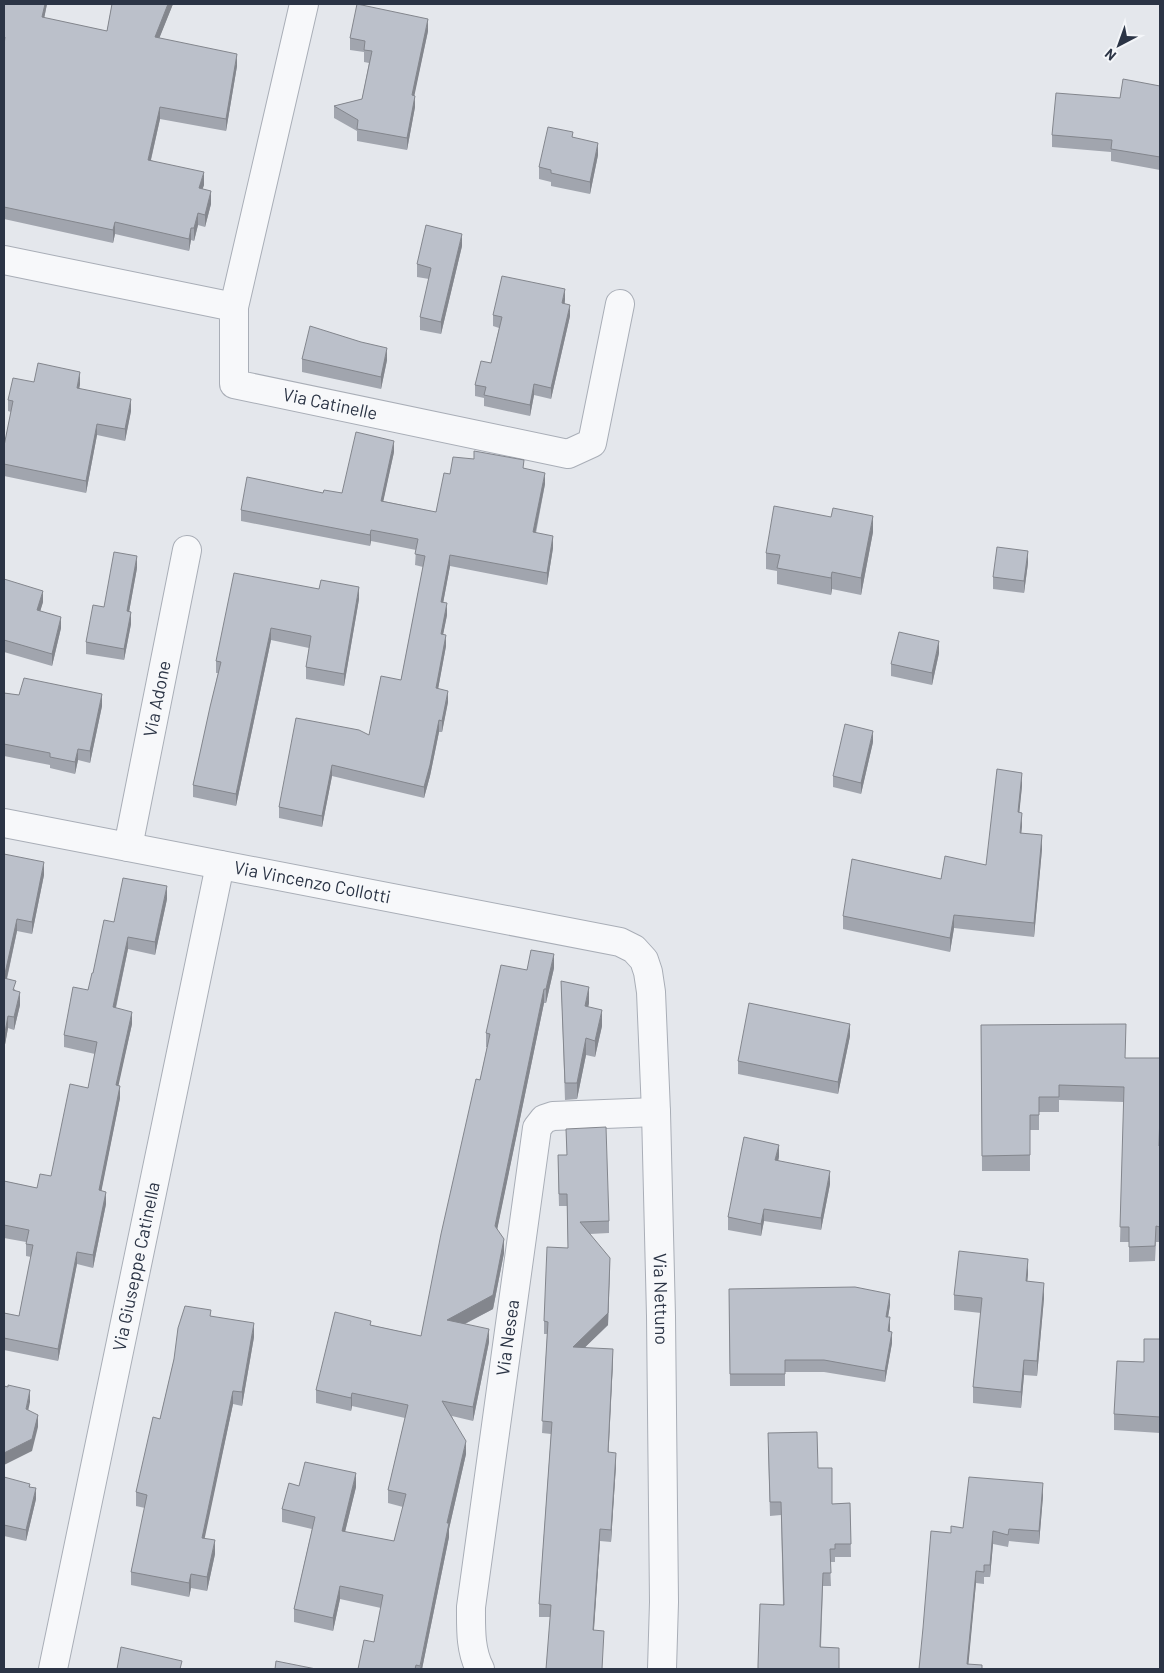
<svg xmlns="http://www.w3.org/2000/svg" width="1164" height="1673" viewBox="0 0 1164 1673" font-family="Barlow,sans-serif">
<rect width="100%" height="100%" fill="#e4e7ec"/>
<g fill="none" stroke-linecap="round" stroke-linejoin="round">
<g stroke="#a9aeb7" stroke-width="30">
<g id="minor">
<path id="s1" d="M 4,260 L 234,307 L 234,384 L 568,454 L 592,443 L 620,304"/>
<path d="M 234,307 L 304,4"/>
<path id="s2" d="M 4,823 L 620,942 L 634,949 L 644,960 L 648,972 L 651,992 L 656,1112 L 661,1316 L 664,1602 L 662,1669"/>
<path id="s3" d="M 128,847 L 187,550"/>
<path id="s4" d="M 53,1669 L 220,865"/>
<path id="s5" d="M 480,1669 C 470,1650 471,1628 471,1607 L 537,1128 L 544,1119 L 553,1116 L 656,1112"/>
</g>
</g>
<use href="#minor" stroke="#f7f8fa" stroke-width="28"/>
</g>
<path fill="#a1a5ae" d="M 4,4 L 47,4 L 44,18 L 107,31 L 112,4 L 173,4 L 159,38 L 237,66 L 226,131 L 160,119 L 151,160 L 204,185 L 202,189 L 211,204 L 205,227 L 198,225 L 194,241 L 191,240 L 189,251 L 115,234 L 113,243 L 4,219 Z
M 428,31 L 414,95 L 415,107 L 407,150 L 357,141 L 357,131 L 334,118 L 334,106 L 362,99 L 369,63 L 364,62 L 364,52 L 350,50 L 350,38 Z
M 1160,86 L 1160,170 L 1111,161 L 1111,152 L 1052,147 L 1052,135 L 1120,98 Z
M 573,137 L 598,155 L 590,194 L 551,186 L 551,182 L 539,179 L 539,167 Z
M 462,246 L 441,334 L 420,330 L 420,317 L 429,279 L 417,277 L 417,264 Z
M 565,300 L 565,304 L 570,316 L 551,399 L 534,395 L 530,416 L 484,406 L 484,398 L 475,396 L 475,385 L 491,363 L 499,328 L 493,326 L 493,315 Z
M 302,359 L 387,360 L 381,389 L 302,372 Z
M 34,382 L 80,384 L 79,389 L 131,411 L 125,441 L 97,435 L 86,493 L 4,476 L 4,446 L 11,412 L 8,411 L 8,400 Z
M 394,452 L 383,501 L 436,512 L 450,474 L 524,468 L 545,484 L 536,533 L 553,548 L 547,585 L 450,566 L 443,603 L 447,615 L 443,634 L 446,646 L 438,689 L 448,702 L 442,732 L 439,732 L 430,776 L 424,798 L 332,776 L 322,827 L 279,818 L 279,807 L 369,735 L 401,680 L 423,567 L 415,565 L 416,550 L 371,541 L 370,546 L 241,521 L 241,510 L 323,493 L 342,493 Z
M 873,532 L 861,595 L 832,589 L 831,595 L 777,584 L 777,571 L 766,569 L 766,553 Z
M 1028,563 L 1024,593 L 993,589 L 993,577 Z
M 137,568 L 129,612 L 131,624 L 124,660 L 86,654 L 86,642 L 104,607 Z
M 4,579 L 43,602 L 40,611 L 61,628 L 52,666 L 4,652 Z
M 319,589 L 359,599 L 344,686 L 306,679 L 306,667 L 309,648 L 271,640 L 236,806 L 193,797 L 193,785 L 218,673 L 216,673 L 216,661 Z
M 939,653 L 932,685 L 891,676 L 891,664 Z
M 4,693 L 19,695 L 102,706 L 90,763 L 78,760 L 75,774 L 50,768 L 50,765 L 4,756 Z
M 873,742 L 861,794 L 833,787 L 833,776 Z
M 1022,786 L 1019,812 L 1022,826 L 1021,833 L 1042,849 L 1034,937 L 954,928 L 950,952 L 843,929 L 843,916 L 941,879 L 986,865 Z
M 4,854 L 44,875 L 32,934 L 17,931 L 7,979 L 16,991 L 20,1005 L 14,1030 L 8,1028 L 4,1050 Z
M 167,899 L 155,955 L 128,949 L 116,1008 L 132,1024 L 118,1085 L 120,1098 L 101,1191 L 106,1204 L 93,1268 L 77,1264 L 58,1361 L 4,1350 L 4,1313 L 19,1316 L 31,1257 L 26,1256 L 26,1242 L 4,1238 L 4,1181 L 37,1188 L 51,1176 L 88,1088 L 95,1054 L 64,1047 L 64,1035 L 88,990 L 93,973 L 114,922 Z
M 554,968 L 546,1003 L 544,1003 L 497,1229 L 504,1253 L 493,1309 L 465,1324 L 489,1342 L 473,1421 L 452,1416 L 466,1454 L 449,1529 L 449,1537 L 422,1669 L 358,1669 L 374,1642 L 381,1608 L 340,1599 L 333,1631 L 294,1622 L 294,1609 L 312,1529 L 282,1522 L 282,1509 L 299,1486 L 356,1487 L 345,1532 L 394,1541 L 403,1507 L 388,1503 L 388,1490 L 405,1418 L 352,1406 L 351,1411 L 316,1403 L 316,1390 L 371,1325 L 421,1336 L 480,1080 L 487,1047 L 486,1047 L 486,1033 L 527,970 Z
M 561,981 L 589,1003 L 588,1007 L 602,1026 L 595,1057 L 586,1055 L 577,1099 L 565,1100 Z
M 981,1025 L 1125,1058 L 1159,1146 L 1160,1146 L 1160,1242 L 1156,1242 L 1155,1261 L 1129,1262 L 1129,1242 L 1120,1242 L 1124,1102 L 1059,1100 L 1059,1112 L 1039,1112 L 1039,1130 L 1030,1130 L 1030,1171 L 982,1171 Z
M 850,1036 L 838,1094 L 738,1074 L 738,1061 Z
M 566,1129 L 609,1221 L 609,1233 L 590,1234 L 610,1270 L 608,1325 L 585,1347 L 613,1361 L 608,1452 L 616,1465 L 611,1542 L 600,1541 L 594,1630 L 604,1643 L 550,1617 L 539,1617 L 539,1604 L 551,1434 L 542,1433 L 547,1334 L 544,1334 L 544,1321 L 568,1248 L 567,1206 L 559,1206 L 558,1168 L 558,1155 L 567,1155 Z
M 779,1157 L 778,1161 L 830,1184 L 821,1230 L 764,1221 L 761,1236 L 728,1230 L 728,1217 Z
M 1028,1274 L 1027,1281 L 1044,1298 L 1037,1376 L 1024,1375 L 1021,1408 L 973,1403 L 973,1387 L 981,1313 L 954,1310 L 954,1295 Z
M 729,1289 L 890,1305 L 888,1317 L 892,1343 L 885,1382 L 824,1372 L 785,1372 L 785,1386 L 730,1386 Z
M 211,1316 L 254,1337 L 242,1406 L 233,1404 L 204,1538 L 215,1554 L 207,1591 L 191,1588 L 189,1597 L 131,1585 L 131,1572 L 145,1508 L 136,1506 L 136,1492 L 160,1419 L 174,1359 Z
M 1160,1339 L 1160,1433 L 1114,1430 L 1114,1414 L 1144,1362 Z
M 768,1446 L 818,1468 L 832,1504 L 850,1503 L 851,1557 L 835,1557 L 835,1562 L 830,1562 L 831,1586 L 823,1586 L 821,1647 L 839,1648 L 839,1669 L 758,1669 L 783,1605 L 781,1515 L 770,1516 Z
M 4,1477 L 30,1487 L 36,1499 L 26,1541 L 4,1536 Z
M 1043,1496 L 1039,1544 L 1009,1541 L 1008,1547 L 993,1544 L 990,1577 L 984,1577 L 984,1584 L 976,1583 L 968,1664 L 982,1669 L 919,1669 L 951,1533 Z"/>
<path fill="#83868d" d="M 45,4 L 47,4 L 42,29 L 42,17 Z
M 168,4 L 173,4 L 155,49 L 155,37 Z
M 428,19 L 428,31 L 412,107 L 412,95 Z
M 237,54 L 237,66 L 226,131 L 226,119 Z
M 415,96 L 415,107 L 407,150 L 407,138 Z
M 160,107 L 160,119 L 148,172 L 148,160 Z
M 598,143 L 598,155 L 590,194 L 590,182 Z
M 204,172 L 204,185 L 199,200 L 199,188 Z
M 211,191 L 211,204 L 205,227 L 205,215 Z
M 198,213 L 198,225 L 194,241 L 194,228 Z
M 115,222 L 115,234 L 113,243 L 113,230 Z
M 191,228 L 191,240 L 189,251 L 189,239 Z
M 462,234 L 462,246 L 441,334 L 441,322 Z
M 565,289 L 565,300 L 562,314 L 562,303 Z
M 570,305 L 570,316 L 551,399 L 551,388 Z
M 387,348 L 387,360 L 381,389 L 381,377 Z
M 80,372 L 80,384 L 77,400 L 77,388 Z
M 534,384 L 534,395 L 530,416 L 530,405 Z
M 131,399 L 131,411 L 125,441 L 125,429 Z
M 97,424 L 97,435 L 86,493 L 86,481 Z
M 394,441 L 394,452 L 381,512 L 381,501 Z
M 545,473 L 545,484 L 533,544 L 533,532 Z
M 873,516 L 873,532 L 861,595 L 861,578 Z
M 371,530 L 371,541 L 370,546 L 370,535 Z
M 553,536 L 553,548 L 547,585 L 547,573 Z
M 1028,551 L 1028,563 L 1024,593 L 1024,581 Z
M 450,555 L 450,566 L 441,614 L 441,602 Z
M 137,556 L 137,568 L 127,623 L 127,611 Z
M 832,572 L 832,589 L 831,595 L 831,578 Z
M 359,587 L 359,599 L 344,686 L 344,674 Z
M 43,591 L 43,602 L 37,622 L 37,610 Z
M 447,603 L 447,615 L 441,645 L 441,634 Z
M 131,612 L 131,624 L 124,660 L 124,649 Z
M 61,617 L 61,628 L 52,666 L 52,654 Z
M 271,628 L 271,640 L 236,806 L 236,794 Z
M 446,635 L 446,646 L 436,700 L 436,688 Z
M 939,641 L 939,653 L 932,685 L 932,673 Z
M 448,691 L 448,702 L 442,732 L 442,721 Z
M 102,694 L 102,706 L 90,763 L 90,751 Z
M 439,720 L 439,732 L 430,776 L 424,798 L 424,787 Z
M 873,731 L 873,742 L 861,794 L 861,783 Z
M 78,749 L 78,760 L 75,774 L 75,762 Z
M 332,765 L 332,776 L 322,827 L 322,816 Z
M 1022,773 L 1022,786 L 1018,826 L 1018,812 Z
M 1022,813 L 1022,826 L 1020,847 L 1020,833 Z
M 1042,835 L 1042,849 L 1034,937 L 1034,923 Z
M 44,862 L 44,875 L 32,934 L 32,922 Z
M 167,886 L 167,899 L 155,955 L 155,942 Z
M 954,915 L 954,928 L 950,952 L 950,938 Z
M 17,919 L 17,931 L 4,991 L 4,978 Z
M 128,937 L 128,949 L 113,1020 L 113,1007 Z
M 554,954 L 554,968 L 546,1003 L 546,989 Z
M 589,987 L 589,1003 L 585,1023 L 585,1006 Z
M 544,989 L 544,1003 L 495,1240 L 495,1226 Z
M 20,992 L 20,1005 L 14,1030 L 14,1017 Z
M 602,1010 L 602,1026 L 595,1057 L 595,1041 Z
M 132,1012 L 132,1024 L 116,1097 L 116,1085 Z
M 8,1016 L 8,1028 L 4,1050 L 4,1038 Z
M 850,1024 L 850,1036 L 838,1094 L 838,1082 Z
M 586,1038 L 586,1055 L 577,1099 L 577,1083 Z
M 120,1086 L 120,1098 L 99,1203 L 99,1190 Z
M 779,1145 L 779,1157 L 775,1172 L 775,1160 Z
M 830,1171 L 830,1184 L 821,1230 L 821,1218 Z
M 106,1192 L 106,1204 L 93,1268 L 93,1255 Z
M 764,1209 L 764,1221 L 761,1236 L 761,1224 Z
M 504,1239 L 504,1253 L 493,1309 L 447,1333 L 447,1320 Z
M 77,1252 L 77,1264 L 58,1361 L 58,1349 Z
M 610,1258 L 608,1325 L 573,1359 L 573,1347 Z
M 1028,1259 L 1028,1274 L 1026,1296 L 1026,1281 Z
M 1044,1283 L 1044,1298 L 1037,1376 L 1037,1361 Z
M 890,1294 L 890,1305 L 886,1329 L 886,1317 Z
M 890,1317 L 890,1329 L 888,1343 L 888,1331 Z
M 254,1323 L 254,1337 L 242,1406 L 242,1392 Z
M 489,1329 L 489,1342 L 473,1421 L 473,1407 Z
M 892,1332 L 892,1343 L 885,1382 L 885,1371 Z
M 613,1349 L 613,1361 L 608,1464 L 608,1452 Z
M 1024,1360 L 1024,1375 L 1021,1408 L 1021,1392 Z
M 30,1390 L 30,1402 L 26,1421 L 26,1409 Z
M 233,1391 L 233,1404 L 202,1551 L 202,1538 Z
M 352,1393 L 352,1406 L 351,1411 L 351,1398 Z
M 38,1415 L 38,1427 L 32,1451 L 4,1465 L 4,1453 Z
M 466,1441 L 466,1454 L 449,1529 L 449,1537 L 422,1669 L 420,1669 L 447,1523 Z
M 616,1453 L 616,1465 L 611,1542 L 611,1530 Z
M 356,1473 L 356,1487 L 342,1544 L 342,1531 Z
M 1043,1483 L 1043,1496 L 1039,1544 L 1039,1531 Z
M 36,1488 L 36,1499 L 26,1541 L 26,1530 Z
M 600,1529 L 600,1541 L 593,1642 L 593,1630 Z
M 993,1531 L 993,1544 L 990,1577 L 990,1565 Z
M 215,1540 L 215,1554 L 207,1591 L 207,1577 Z
M 976,1571 L 976,1583 L 968,1669 L 967,1664 Z
M 191,1574 L 191,1588 L 189,1597 L 189,1583 Z
M 340,1586 L 340,1599 L 333,1631 L 333,1618 Z"/>
<path fill="#bbc0ca" stroke="#83868d" d="M 4,4 L 45,4 L 42,17 L 107,31 L 112,4 L 168,4 L 155,37 L 237,54 L 226,119 L 160,107 L 148,160 L 204,172 L 199,188 L 211,191 L 205,215 L 198,213 L 194,228 L 191,228 L 189,239 L 115,222 L 113,230 L 4,207 L 4,45 L 5,37 L 4,36 Z
M 357,4 L 428,19 L 412,95 L 415,96 L 407,138 L 357,129 L 358,120 L 334,106 L 362,99 L 372,51 L 364,50 L 365,41 L 350,38 Z
M 1123,79 L 1160,86 L 1160,157 L 1111,149 L 1112,140 L 1052,135 L 1056,93 L 1120,98 Z
M 548,127 L 573,132 L 572,137 L 598,143 L 590,182 L 551,173 L 551,170 L 539,167 Z
M 426,225 L 462,234 L 441,322 L 420,317 L 431,268 L 417,264 Z
M 502,276 L 565,289 L 562,303 L 570,305 L 551,388 L 534,384 L 530,405 L 484,395 L 486,387 L 475,385 L 481,361 L 491,363 L 502,317 L 493,315 Z
M 310,326 L 361,342 L 387,348 L 381,377 L 302,359 Z
M 38,363 L 80,372 L 77,388 L 131,399 L 125,429 L 97,424 L 86,481 L 4,464 L 4,446 L 13,401 L 8,400 L 13,378 L 34,382 Z
M 356,432 L 394,441 L 381,501 L 436,512 L 444,473 L 450,474 L 453,457 L 474,459 L 474,451 L 524,460 L 523,468 L 545,473 L 533,532 L 553,536 L 547,573 L 450,555 L 441,602 L 447,603 L 441,634 L 446,635 L 436,688 L 448,691 L 442,721 L 439,720 L 430,765 L 424,787 L 332,765 L 322,816 L 279,807 L 296,718 L 359,730 L 369,735 L 381,676 L 401,680 L 425,556 L 415,554 L 418,539 L 371,530 L 370,535 L 241,510 L 247,477 L 323,493 L 324,490 L 342,493 Z
M 774,506 L 831,517 L 833,508 L 873,516 L 861,578 L 832,572 L 831,578 L 777,568 L 780,555 L 766,553 Z
M 997,547 L 1028,551 L 1024,581 L 993,577 Z
M 114,552 L 137,556 L 127,611 L 131,612 L 124,649 L 86,642 L 93,605 L 104,607 Z
M 234,573 L 319,589 L 321,580 L 359,587 L 344,674 L 306,667 L 311,636 L 271,628 L 236,794 L 193,785 L 210,707 L 221,662 L 216,661 Z
M 4,579 L 43,591 L 37,610 L 61,617 L 52,654 L 4,640 Z
M 899,632 L 939,641 L 932,673 L 891,664 Z
M 24,678 L 102,694 L 90,751 L 78,749 L 75,762 L 50,757 L 50,753 L 4,744 L 4,693 L 19,695 Z
M 845,724 L 873,731 L 861,783 L 833,776 Z
M 997,769 L 1022,773 L 1018,812 L 1022,813 L 1020,833 L 1042,835 L 1034,923 L 954,915 L 950,938 L 843,916 L 852,859 L 941,879 L 945,856 L 986,865 Z
M 4,854 L 44,862 L 32,922 L 17,919 L 4,978 L 16,981 L 13,990 L 20,992 L 14,1017 L 8,1016 L 4,1038 Z
M 123,878 L 167,886 L 155,942 L 128,937 L 113,1007 L 132,1012 L 116,1085 L 120,1086 L 99,1190 L 106,1192 L 93,1255 L 77,1252 L 58,1349 L 4,1338 L 4,1313 L 19,1316 L 33,1245 L 26,1244 L 29,1230 L 4,1225 L 4,1181 L 37,1188 L 40,1174 L 51,1176 L 70,1084 L 88,1088 L 97,1042 L 64,1035 L 73,987 L 88,990 L 92,973 L 93,973 L 104,920 L 114,922 Z
M 531,950 L 554,954 L 546,989 L 544,989 L 495,1226 L 504,1239 L 493,1295 L 447,1320 L 489,1329 L 473,1407 L 442,1401 L 466,1441 L 447,1523 L 449,1523 L 420,1666 L 416,1665 L 415,1669 L 358,1669 L 364,1640 L 374,1642 L 383,1595 L 340,1586 L 333,1618 L 294,1609 L 315,1517 L 282,1509 L 289,1483 L 299,1486 L 305,1462 L 356,1473 L 342,1531 L 394,1541 L 406,1494 L 388,1490 L 408,1405 L 352,1393 L 351,1398 L 316,1390 L 335,1312 L 371,1321 L 370,1325 L 421,1336 L 441,1234 L 476,1079 L 480,1080 L 490,1034 L 486,1033 L 501,965 L 527,970 Z
M 561,981 L 589,987 L 585,1006 L 602,1010 L 595,1041 L 586,1038 L 577,1083 L 565,1083 Z
M 749,1003 L 850,1024 L 838,1082 L 738,1061 Z
M 1126,1024 L 1125,1058 L 1160,1058 L 1160,1110 L 1159,1146 L 1160,1146 L 1160,1227 L 1156,1226 L 1155,1246 L 1129,1247 L 1129,1227 L 1120,1227 L 1124,1087 L 1059,1085 L 1059,1097 L 1039,1097 L 1039,1115 L 1030,1115 L 1030,1155 L 982,1156 L 981,1025 Z
M 606,1127 L 609,1221 L 580,1222 L 610,1258 L 608,1313 L 573,1347 L 613,1349 L 608,1452 L 616,1453 L 611,1530 L 600,1529 L 593,1630 L 604,1631 L 602,1669 L 546,1669 L 551,1605 L 539,1604 L 552,1422 L 542,1421 L 548,1322 L 544,1321 L 547,1247 L 568,1248 L 567,1194 L 559,1194 L 558,1155 L 567,1155 L 566,1129 Z
M 744,1137 L 779,1145 L 775,1160 L 830,1171 L 821,1218 L 764,1209 L 761,1224 L 728,1217 Z
M 959,1251 L 1028,1259 L 1026,1281 L 1044,1283 L 1037,1361 L 1024,1360 L 1021,1392 L 973,1387 L 982,1298 L 954,1295 Z
M 855,1287 L 890,1294 L 886,1317 L 890,1317 L 888,1331 L 892,1332 L 885,1371 L 824,1360 L 785,1360 L 785,1374 L 730,1374 L 729,1289 Z
M 185,1306 L 211,1310 L 210,1316 L 254,1323 L 242,1392 L 233,1391 L 202,1538 L 215,1540 L 207,1577 L 191,1574 L 189,1583 L 131,1572 L 147,1495 L 136,1492 L 153,1417 L 160,1419 L 174,1359 L 178,1328 Z
M 1144,1339 L 1160,1339 L 1160,1417 L 1114,1414 L 1117,1361 L 1144,1362 Z
M 8,1385 L 30,1390 L 26,1409 L 38,1415 L 32,1439 L 4,1453 L 4,1386 L 8,1387 Z
M 817,1432 L 818,1468 L 832,1468 L 832,1504 L 850,1503 L 851,1544 L 835,1544 L 835,1549 L 830,1549 L 831,1573 L 823,1573 L 820,1647 L 839,1648 L 839,1669 L 758,1669 L 758,1665 L 760,1604 L 784,1605 L 781,1502 L 770,1502 L 768,1433 Z
M 4,1477 L 30,1484 L 29,1487 L 36,1488 L 26,1530 L 4,1525 Z
M 969,1477 L 1043,1483 L 1039,1531 L 1009,1529 L 1008,1535 L 993,1531 L 990,1565 L 984,1565 L 984,1572 L 976,1571 L 967,1664 L 982,1665 L 982,1669 L 919,1669 L 923,1628 L 931,1531 L 951,1533 L 951,1526 L 963,1528 Z
M 121,1647 L 182,1661 L 180,1669 L 117,1669 Z
M 276,1661 L 316,1669 L 275,1669 Z"/>
<g text-anchor="middle" stroke-width="4" stroke-linejoin="round" paint-order="stroke">
<g font-size="18" fill="#2b3445" stroke="#f4f6f9">
<text dy="6" stroke="none"><textPath href="#s1" startOffset="410">Via Catinelle</textPath></text>
<text dy="6" stroke="none"><textPath href="#s3" startOffset="151">Via Adone</textPath></text>
<text dy="6" stroke="none"><textPath href="#s2" startOffset="314">Via Vincenzo Collotti</textPath></text>
<text dy="6" stroke="none"><textPath href="#s4" startOffset="411">Via Giuseppe Catinella</textPath></text>
<text dy="6" stroke="none"><textPath href="#s2" startOffset="998">Via Nettuno</textPath></text>
<text dy="6" stroke="none"><textPath href="#s5" startOffset="335">Via Nesea</textPath></text>
</g>
</g>
<rect width="1164" height="1673" fill="none" stroke="#2b3445" stroke-width="10"/>
<g transform="translate(1119 45) rotate(221)" stroke="#f4f6f9" stroke-width="4" paint-order="stroke">
<path d="M0-4L9 19L0 12L-9 19Z" fill="#2b3445"/>
<text y="-8" font-size="14" font-weight="bold" text-anchor="middle" fill="#2b3445">N</text>
</g>
</svg>
